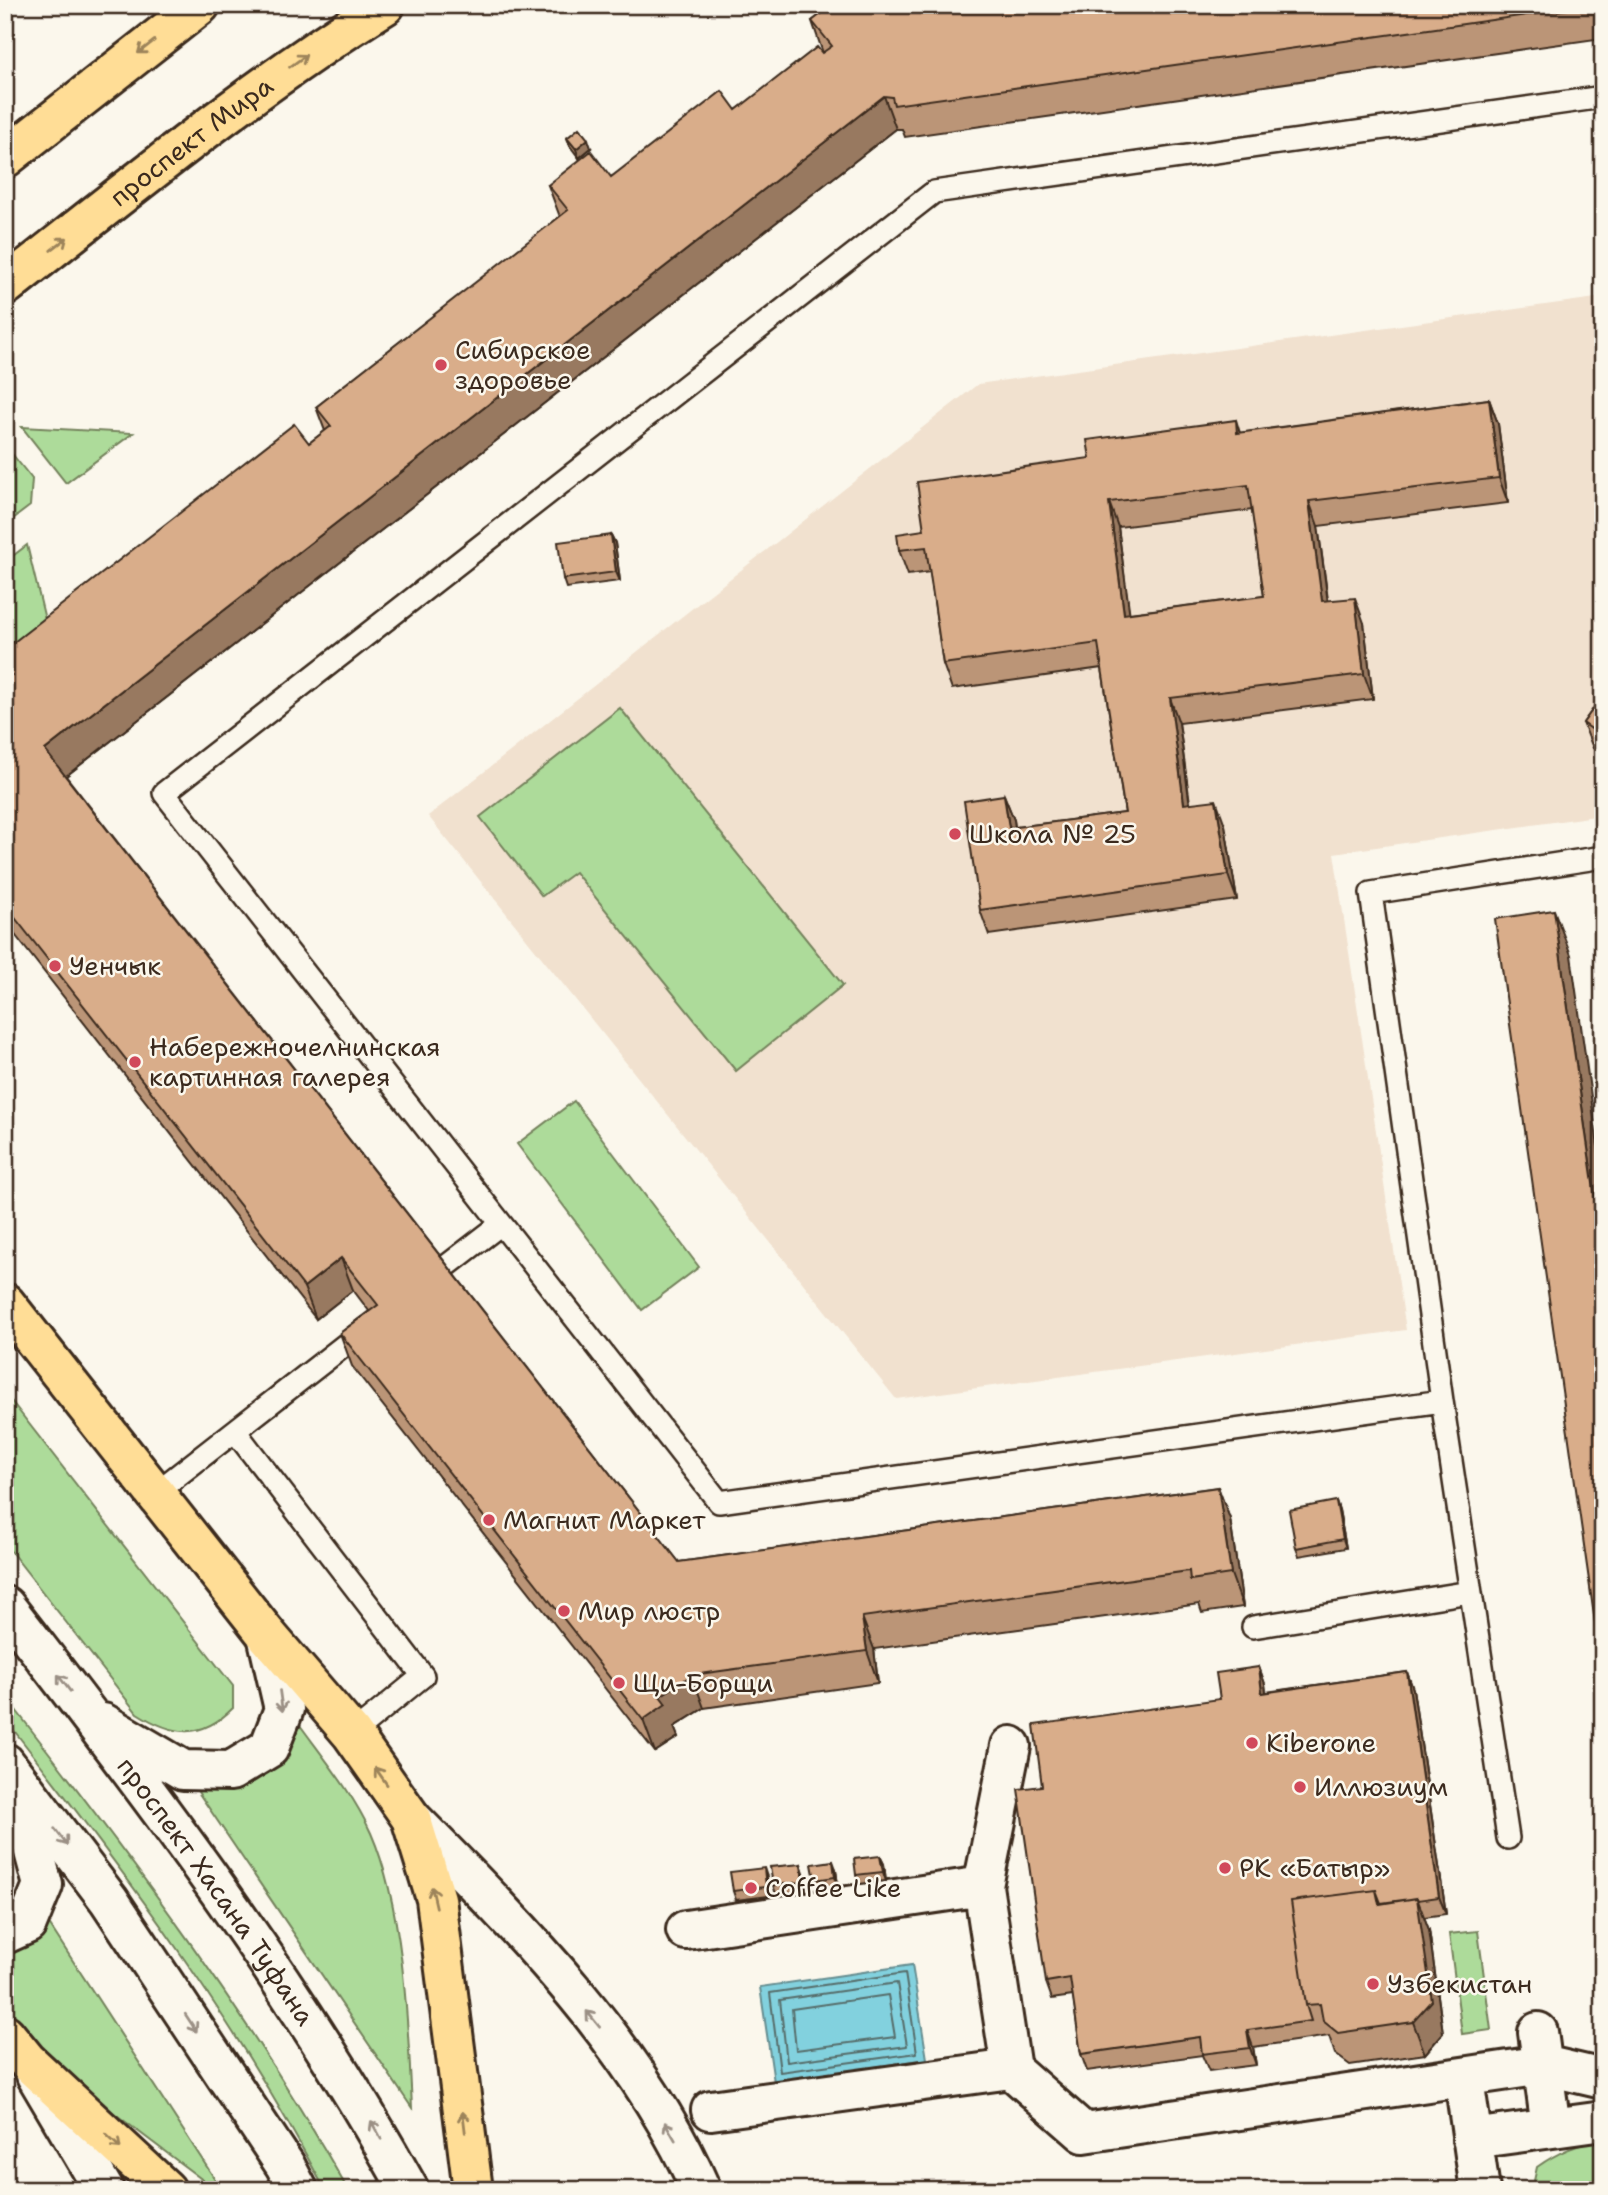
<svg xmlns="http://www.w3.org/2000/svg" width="1608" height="2195" viewBox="0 0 1608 2195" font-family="'Shantell Sans',sans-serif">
<rect width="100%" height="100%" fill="#fbf7ec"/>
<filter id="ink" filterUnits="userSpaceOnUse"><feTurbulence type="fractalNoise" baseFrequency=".0143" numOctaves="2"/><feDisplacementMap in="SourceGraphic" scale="14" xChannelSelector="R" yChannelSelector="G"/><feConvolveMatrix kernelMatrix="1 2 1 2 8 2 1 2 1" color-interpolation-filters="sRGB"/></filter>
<g filter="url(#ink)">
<path fill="#f1e1cf" d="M 1603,297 L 1603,815 L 1334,853 L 1406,1330 L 896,1399 L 428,816 L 978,384 Z"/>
<path fill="#addb9a" stroke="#74825c" stroke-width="2" d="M 22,427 L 133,433 L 66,483 Z
M 5,445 L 32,479 L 30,506 L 5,525 Z
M 27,545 L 48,632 L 5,665 L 5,562 Z
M 620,708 L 843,985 L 736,1071 L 575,872 L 542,896 L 480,817 Z
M 574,1101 L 699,1267 L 642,1310 L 517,1144 Z
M 5,1393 L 233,1686 L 233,1708 C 201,1740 173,1736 137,1713 L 5,1544 Z
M 5,1696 C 129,1855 249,2014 348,2190 L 325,2190 C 237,2021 122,1868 5,1719 Z
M 297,1721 C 323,1757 353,1793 371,1833 C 404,1909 408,2025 412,2108 L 196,1789 Z
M 45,1918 L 222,2190 L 216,2190 L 41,2058 L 5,2017 L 5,1956 L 31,1939 Z
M 1478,1931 L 1491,2030 L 1462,2034 L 1449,1934 Z
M 1603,2140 L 1603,2190 L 1532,2190 L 1537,2167 C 1558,2152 1577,2144 1603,2140 Z"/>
<path fill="#82d1de" stroke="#668e91" stroke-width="2" d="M 912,1965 L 927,2059 L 774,2082 L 760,1987 Z"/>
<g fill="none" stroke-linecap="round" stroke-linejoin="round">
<path stroke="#576d6b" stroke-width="2" d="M 905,1973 L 917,2053 L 780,2072 L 770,1993 Z
M 897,1983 L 907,2046 L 787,2062 L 780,2000 Z
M 888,1995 L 895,2037 L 796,2050 L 792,2009 Z"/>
<g stroke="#3b2a1e" stroke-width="26">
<path id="lane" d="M 440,1271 L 501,1224
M 1442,1401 L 719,1502 L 164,793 L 934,192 L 1603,97
M 235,1431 L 423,1676 L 352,1734
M 154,1494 L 368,1327
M 1253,1627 L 1470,1592
M 1508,1838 L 1442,1401 L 1371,893 L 1603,857"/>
</g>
<g stroke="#3b2a1e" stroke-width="44">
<path id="street" d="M 411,1818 C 519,1927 639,2047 701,2190
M 983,1886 L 1011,1746
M 686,1930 L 983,1886 L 1011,2069 L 1084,2133 L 1543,2065 L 1603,2079
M 1538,2032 L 1551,2128
M 36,2075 L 104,2190
M 1464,2079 L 1480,2190
M 711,2110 L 1011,2069
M 1472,2139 L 1603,2121"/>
</g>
<g stroke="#3b2a1e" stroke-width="44">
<g id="secondary">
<path id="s1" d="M 5,1606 C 150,1793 294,1982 409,2190"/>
<path d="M 103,1723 L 183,1770 L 231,1771 L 269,1748 L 284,1709 L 267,1635"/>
<path d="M 5,1763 L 109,1900 L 285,2165 L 298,2190"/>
<path d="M 5,1934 L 27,1924 L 43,1885 L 18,1792"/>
</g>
</g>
<g stroke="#3b2a1e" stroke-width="44">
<g id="primary">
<path d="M 5,158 L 200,5"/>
<path id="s2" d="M 5,286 C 129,189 251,88 385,5"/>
<path d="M 5,1303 L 267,1635 L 352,1734 L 411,1818 L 436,1899 L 473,2190"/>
<path d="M 5,2034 L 27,2061 L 166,2190"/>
</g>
</g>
<use href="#lane" stroke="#fbf7ec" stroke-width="21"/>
<use href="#street" stroke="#fbf7ec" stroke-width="38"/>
<use href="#secondary" stroke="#fbf7ec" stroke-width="38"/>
<use href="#primary" stroke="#ffdd96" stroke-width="38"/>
</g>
<path fill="#bb9577" stroke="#3b2a1e" stroke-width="2" fill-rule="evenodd" d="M 833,5 L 1603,5 L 1603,38 L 905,137 L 902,129 L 896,129 L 66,776 L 679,1562 L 1218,1487 L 1230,1519 L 1243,1607 L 1202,1613 L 1199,1604 L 874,1649 L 878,1683 L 704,1708 L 674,1727 L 678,1737 L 655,1752 L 352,1366 L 340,1333 L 369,1311 L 353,1290 L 316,1319 L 5,922 L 5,649 L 309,443 L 325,431 L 316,407 L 560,217 L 548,185 L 611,177 L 736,110 L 823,53 L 812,21 Z
M 567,138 L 591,148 L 579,158 L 570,146 Z
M 1489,399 L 1498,424 L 1508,503 L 1318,526 L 1328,600 L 1364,623 L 1373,699 L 1179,723 L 1190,803 L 1225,825 L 1237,900 L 989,935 L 980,910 L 1004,795 L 1014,820 L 1015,827 L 1125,813 L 1102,668 L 952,689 L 943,664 L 930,572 L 908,575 L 899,550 L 924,530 L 1090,458 L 1236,420 L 1240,433 ZM 1252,510 L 1264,596 L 1129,613 L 1118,527 Z
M 611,535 L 615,543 L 620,581 L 566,588 L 563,579 Z
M 1603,695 L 1603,755 L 1593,748 L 1583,723 Z
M 1336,1501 L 1339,1510 L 1346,1548 L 1299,1556 L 1296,1548 Z
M 1259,1667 L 1265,1684 L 1266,1692 L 1407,1672 L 1413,1689 L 1446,1914 L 1424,1917 L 1429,1930 L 1443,2033 L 1425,2054 L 1350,2065 L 1335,2054 L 1329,2036 L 1253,2047 L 1256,2065 L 1209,2071 L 1202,2055 L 1087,2071 L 1081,2054 L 1073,1996 L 1052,1999 L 1046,1982 L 1042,1786 L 1220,1699 Z
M 880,1856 L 884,1864 L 886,1881 L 859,1884 L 856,1875 Z
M 801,1864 L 804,1873 L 806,1891 L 776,1894 L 773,1885 Z
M 836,1869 L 838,1886 L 818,1889 L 815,1880 Z
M 767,1877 L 769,1896 L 736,1900 L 733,1891 Z"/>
<path fill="#987961" stroke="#3b2a1e" stroke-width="2" d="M 884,96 L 896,129 L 57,783 L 45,750 Z
M 588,139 L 591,148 L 579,158 L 576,149 Z
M 1489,399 L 1498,424 L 1508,503 L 1499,478 Z
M 1309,501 L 1318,526 L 1331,626 L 1322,601 Z
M 1109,502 L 1118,527 L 1133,639 L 1124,614 Z
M 611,535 L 615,543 L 620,581 L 616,572 Z
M 1355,598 L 1364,623 L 1373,699 L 1364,674 Z
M 1170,698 L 1179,723 L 1193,829 L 1184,804 Z
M 1004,795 L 1014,820 L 1018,853 L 1009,828 Z
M 1216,800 L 1225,825 L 1237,900 L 1228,875 Z
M 1554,910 L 1571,955 L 1603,1182 L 1603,1253 Z
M 341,1258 L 353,1290 L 316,1319 L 304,1287 Z
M 1218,1487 L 1230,1519 L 1243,1607 L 1231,1574 Z
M 1336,1501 L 1339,1510 L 1346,1548 L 1343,1539 Z
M 862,1617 L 874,1649 L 878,1683 L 867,1651 Z
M 1259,1667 L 1265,1684 L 1268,1710 L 1262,1693 Z
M 1407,1672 L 1413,1689 L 1446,1914 L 1439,1897 Z
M 692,1675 L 704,1708 L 674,1727 L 678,1737 L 655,1752 L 643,1720 L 660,1696 Z
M 880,1856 L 884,1864 L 886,1881 L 883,1872 Z
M 833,1861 L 836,1869 L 838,1886 L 835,1877 Z
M 801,1864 L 804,1873 L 806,1891 L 803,1882 Z
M 764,1868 L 767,1877 L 769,1896 L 766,1887 Z
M 1417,1898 L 1429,1930 L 1443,2033 L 1425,2054 L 1413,2022 Z
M 1247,2030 L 1253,2047 L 1256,2065 L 1250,2048 Z"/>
<path fill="#d9ad8a" stroke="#3b2a1e" stroke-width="2" fill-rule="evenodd" d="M 833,5 L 1597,5 L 894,105 L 892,97 L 884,96 L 45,750 L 679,1562 L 1218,1487 L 1231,1574 L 1190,1580 L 1189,1571 L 862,1617 L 867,1651 L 692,1675 L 660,1696 L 666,1704 L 643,1720 L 340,1333 L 378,1305 L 341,1258 L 304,1287 L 5,905 L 5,680 L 12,675 L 5,667 L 5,649 L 294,424 L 309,443 L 331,426 L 316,407 L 568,210 L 548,185 L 591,151 L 611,177 L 722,91 L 736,110 L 817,47 L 822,53 L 832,46 L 812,21 Z
M 579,128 L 588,139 L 576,149 L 567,138 Z
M 1489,399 L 1499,478 L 1309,501 L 1322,601 L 1355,598 L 1364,674 L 1170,698 L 1184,804 L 1216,800 L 1228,875 L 980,910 L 964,801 L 1004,795 L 1009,828 L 1125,813 L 1098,643 L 943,664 L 926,547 L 899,550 L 897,534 L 924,530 L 917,482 L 1090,458 L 1087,440 L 1236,420 L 1237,433 ZM 1248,485 L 1264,596 L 1124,614 L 1109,502 Z
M 611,535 L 616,572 L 563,579 L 558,542 Z
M 1603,695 L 1603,737 L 1583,723 Z
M 1554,910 L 1603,1253 L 1603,1679 L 1495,919 Z
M 1336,1501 L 1343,1539 L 1296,1548 L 1289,1510 Z
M 1259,1667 L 1262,1693 L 1407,1672 L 1439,1897 L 1418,1900 L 1417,1898 L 1381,1903 L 1376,1890 L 1291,1901 L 1306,2005 L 1311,2021 L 1247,2030 L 1250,2048 L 1202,2054 L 1200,2037 L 1081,2054 L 1070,1978 L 1046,1982 L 1018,1789 L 1042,1786 L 1034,1725 L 1220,1699 L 1216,1673 Z
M 880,1856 L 883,1872 L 856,1875 L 854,1859 Z
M 833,1861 L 835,1877 L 815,1880 L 812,1864 Z
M 801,1864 L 803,1882 L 773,1885 L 770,1867 Z
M 764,1868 L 766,1887 L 733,1891 L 730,1872 Z
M 1376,1890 L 1379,1904 L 1417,1898 L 1432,2001 L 1413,2022 L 1338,2033 L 1323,2021 L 1320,2004 L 1306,2005 L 1291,1901 Z
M 1603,1947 L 1603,1992 L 1595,1948 Z"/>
<defs><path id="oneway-shaft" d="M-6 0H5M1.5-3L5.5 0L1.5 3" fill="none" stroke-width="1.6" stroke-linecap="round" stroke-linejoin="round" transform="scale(1.75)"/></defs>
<g stroke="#9d845a">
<use href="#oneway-shaft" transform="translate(146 47) rotate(142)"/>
<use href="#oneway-shaft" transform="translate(298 61) rotate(-36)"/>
<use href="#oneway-shaft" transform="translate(59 244) rotate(-38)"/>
<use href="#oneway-shaft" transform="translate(381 1776) rotate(-125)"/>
<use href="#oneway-shaft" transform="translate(434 1897) rotate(-103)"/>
<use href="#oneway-shaft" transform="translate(464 2122) rotate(-97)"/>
<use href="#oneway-shaft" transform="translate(113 2141) rotate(43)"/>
</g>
<g stroke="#9b9085">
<use href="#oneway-shaft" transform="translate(64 1683) rotate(-127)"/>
<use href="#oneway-shaft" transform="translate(281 1701) rotate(82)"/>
<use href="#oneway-shaft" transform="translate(61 1837) rotate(53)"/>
<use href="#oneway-shaft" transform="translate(593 2019) rotate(-129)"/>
<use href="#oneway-shaft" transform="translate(191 2023) rotate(57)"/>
<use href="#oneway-shaft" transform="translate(376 2130) rotate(-119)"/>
<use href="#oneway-shaft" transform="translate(670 2131) rotate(-120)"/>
</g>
</g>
<g fill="#d1495b" stroke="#fbf7ec" stroke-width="2.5">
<circle cx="441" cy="365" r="7"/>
<circle cx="955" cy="834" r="7"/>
<circle cx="55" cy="966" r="7"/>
<circle cx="135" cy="1062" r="7"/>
<circle cx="489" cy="1520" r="7"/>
<circle cx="564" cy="1611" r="7"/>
<circle cx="619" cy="1683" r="7"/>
<circle cx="1252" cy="1743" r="7"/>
<circle cx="1300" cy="1787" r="7"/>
<circle cx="1225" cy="1868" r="7"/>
<circle cx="751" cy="1888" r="7"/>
<circle cx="1373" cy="1984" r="7"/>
</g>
<g text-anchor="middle" stroke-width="5" stroke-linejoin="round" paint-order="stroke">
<g font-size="26" fill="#3b2a1e" stroke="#fbf7ec">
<text dy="9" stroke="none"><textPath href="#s2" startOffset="236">проспект Мира</textPath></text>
<text dy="9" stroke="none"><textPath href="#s1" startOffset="355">проспект Хасана Туфана</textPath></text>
</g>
<g font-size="26" fill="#3b2a1e" stroke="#fbf7ec" text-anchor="start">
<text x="455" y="359">Сибирское<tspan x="455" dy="30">здоровье</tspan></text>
<text x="969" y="843">Школа № 25</text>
<text x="69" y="975">Уенчык</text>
<text x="149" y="1056">Набережночелнинская<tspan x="149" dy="30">картинная галерея</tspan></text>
<text x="503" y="1529">Магнит Маркет</text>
<text x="578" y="1620">Мир люстр</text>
<text x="633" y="1692">Щи-Борщи</text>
<text x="1266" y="1752">Kiberone</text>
<text x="1314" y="1796">Иллюзиум</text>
<text x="1239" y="1877">РК «Батыр»</text>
<text x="765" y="1897">Coffee Like</text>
<text x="1387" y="1993">Узбекистан</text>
</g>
</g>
<rect width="1608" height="2195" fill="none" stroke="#fbf7ec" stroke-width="28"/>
<rect x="14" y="14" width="1580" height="2167" fill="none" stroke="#3b2a1e" stroke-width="2.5" filter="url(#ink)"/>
</svg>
